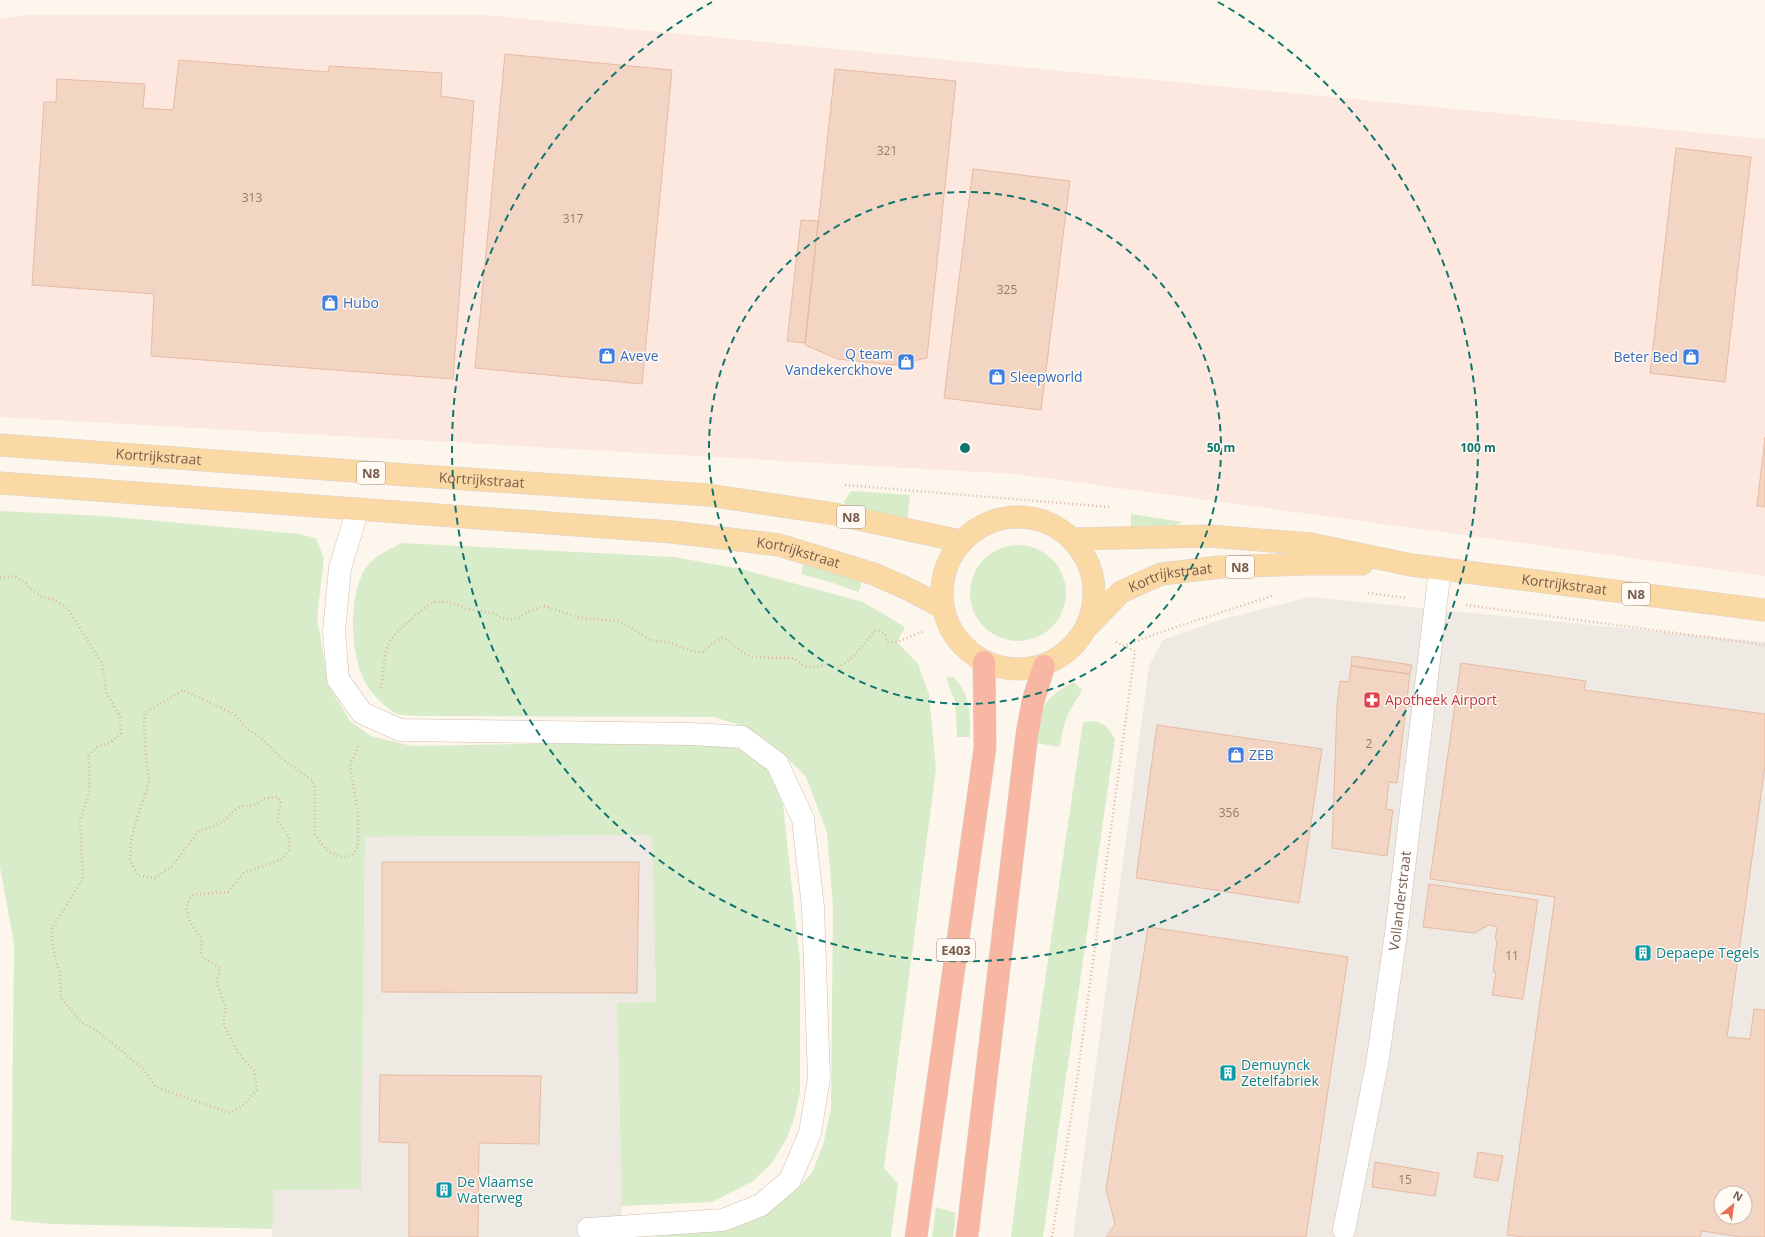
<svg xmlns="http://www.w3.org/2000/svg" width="1765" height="1237" viewBox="0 0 1765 1237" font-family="'Open Sans',sans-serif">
<rect width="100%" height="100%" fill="#fdf6ec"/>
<path fill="#fde8e0" d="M 23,15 L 485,15 L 1765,139 L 1765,576 L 1016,474 L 0,417 L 0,19 Z"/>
<path fill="#efe9e4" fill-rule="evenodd" d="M 1310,597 L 1765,642 L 1765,1237 L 1073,1237 L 1149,666 L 1163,640 L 1220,620 ZM 1721,1193 L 1745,1193 L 1745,1217 L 1721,1217 Z
M 652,835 L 656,1002 L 617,1003 L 622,1206 L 621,1237 L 272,1237 L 274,1190 L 361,1188 L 365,837 Z"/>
<path fill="#d8ecc9" d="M 851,491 L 910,495 L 907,520 L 857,508 L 843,503 Z
M 0,511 L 104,516 L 299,534 L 316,538 L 324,558 L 317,618 L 329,687 L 351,722 L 371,736 L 412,746 L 685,741 L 728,745 L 753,753 L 770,774 L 783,804 L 800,962 L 800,1092 L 794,1119 L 786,1140 L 771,1164 L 753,1181 L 712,1202 L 622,1206 L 617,1003 L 656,1002 L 652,835 L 365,837 L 361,1189 L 274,1190 L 273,1229 L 50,1224 L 11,1220 L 14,944 L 0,867 Z
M 1131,514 L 1183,522 L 1166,530 L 1131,533 Z
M 402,543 L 674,557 L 741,569 L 863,602 L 905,627 L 897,642 L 918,664 L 929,694 L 936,769 L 884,1168 L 898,1184 L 891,1237 L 651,1237 L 710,1231 L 754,1215 L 794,1192 L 812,1173 L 823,1145 L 831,1109 L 833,907 L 827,832 L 806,777 L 778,749 L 742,726 L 714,717 L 425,716 C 417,715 402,717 395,713 C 384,706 371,694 365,682 C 350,654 348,596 365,569 C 374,555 389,550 402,543 Z
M970 593a48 48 0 1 1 96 0a48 48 0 1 1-96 0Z
M 804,562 L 851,576 L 861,582 L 861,587 L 858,592 L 833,583 L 801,574 Z
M 953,677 C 971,693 970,716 970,737 L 957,737 L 955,701 L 946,678 Z
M 1074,682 L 1082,690 C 1079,697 1074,703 1070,710 C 1064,722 1062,734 1060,747 L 1036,743 C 1040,709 1041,699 1074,682 Z
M 1095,721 L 1106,726 L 1115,739 L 1043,1237 L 1011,1237 L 1031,1075 L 1083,722 Z
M 936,1207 L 956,1213 L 953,1237 L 932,1237 Z"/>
<path fill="#f3d5c3" stroke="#e6bba3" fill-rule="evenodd" d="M 505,54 L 672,70 L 642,384 L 475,368 Z
M 179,60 L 328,72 L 329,66 L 442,73 L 441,96 L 474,101 L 453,379 L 151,356 L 154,294 L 32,285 L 44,102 L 56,102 L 57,79 L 145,84 L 143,108 L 173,110 Z
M 835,69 L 956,81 L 927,358 L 893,365 L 838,359 L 805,345 Z
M 1676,148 L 1751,157 L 1725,382 L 1650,373 Z
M 973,169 L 1070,181 L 1041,410 L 944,398 Z
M 801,220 L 818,221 L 805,343 L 787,341 Z
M 1765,437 L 1765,507 L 1757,506 Z
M 1352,656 L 1412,665 L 1410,674 L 1351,666 Z
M 1461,663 L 1586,681 L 1584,690 L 1765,714 L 1765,766 L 1727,1037 L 1750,1039 L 1754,1009 L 1765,1010 L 1765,1237 L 1741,1237 L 1702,1231 L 1700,1237 L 1523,1237 L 1507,1235 L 1555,897 L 1430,879 ZM 1721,1193 L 1745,1193 L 1745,1217 L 1721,1217 Z
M 1351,666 L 1410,674 L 1397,783 L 1389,782 L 1386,809 L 1393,810 L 1387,856 L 1332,848 L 1337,706 L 1340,681 L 1349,682 Z
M 1157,725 L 1322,749 L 1299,903 L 1136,878 Z
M 382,862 L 639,862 L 637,993 L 382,992 Z
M 1429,884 L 1538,900 L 1523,999 L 1492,995 L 1496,972 L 1493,972 L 1497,940 L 1495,940 L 1497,927 L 1489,925 L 1474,933 L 1423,927 Z
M 1148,927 L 1348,957 L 1306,1237 L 1106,1237 L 1115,1224 L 1106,1189 Z
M 380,1075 L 541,1076 L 539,1144 L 479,1143 L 478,1237 L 409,1237 L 409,1143 L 379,1142 Z
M 1478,1152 L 1503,1156 L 1498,1181 L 1474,1177 Z
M 1375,1162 L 1439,1173 L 1435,1196 L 1372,1187 Z"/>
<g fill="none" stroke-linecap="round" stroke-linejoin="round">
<g stroke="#d1beb0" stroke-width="23">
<g id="minor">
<path d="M 358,509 L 340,568 L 334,631 L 338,679 L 362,713 L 400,730 L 692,734 L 742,737 L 777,763 L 803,819 L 813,907 L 819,1078 L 810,1133 L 790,1180 L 761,1205 L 723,1220 L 588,1229"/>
<path id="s1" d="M 1344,1230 L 1377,1064 L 1396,934 L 1440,569"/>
</g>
</g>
<g stroke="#dad1cd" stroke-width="23">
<g id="major">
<path id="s2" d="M 0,445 L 406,475 L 708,495 L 835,514 L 960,541"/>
<path id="s3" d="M 0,483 L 672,532 L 779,545 L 874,574 L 910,590 L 942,607"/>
<circle cx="1018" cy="593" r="76"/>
<path id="s4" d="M 1073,539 L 1209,536 L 1311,544 L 1411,565 L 1765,610"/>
<path id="s5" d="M 1089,625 L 1121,592 L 1161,574 L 1221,567 L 1306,564 L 1362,564"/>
</g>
</g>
<g stroke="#dad1cd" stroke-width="23">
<path id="highway" d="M 916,1237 L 985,748 L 984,662
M 967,1237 L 1027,734 L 1033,701 L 1044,666"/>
</g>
<path stroke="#d9b8a5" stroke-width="2.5" stroke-dasharray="1 3" stroke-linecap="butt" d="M 845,485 L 1109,507
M 0,578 L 14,576 L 26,583 L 29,588 L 41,596 L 54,600 L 68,609 L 102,664 L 106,692 L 120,717 L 121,733 L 110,743 L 97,747 L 88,756 L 90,778 L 88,796 L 80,822 L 83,879 L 51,930 L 54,953 L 60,974 L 61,998 L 81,1022 L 97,1031 L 115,1045 L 144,1070 L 156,1087 L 230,1113 L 242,1106 L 257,1090 L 254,1071 L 238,1053 L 223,1023 L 226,1008 L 217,984 L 220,967 L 203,958 L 201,952 L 202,940 L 190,922 L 186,908 L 189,899 L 195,894 L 228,892 L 244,873 L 282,859 L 289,850 L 289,837 L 277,820 L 281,804 L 278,797 L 265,798 L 253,806 L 242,806 L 233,811 L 225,820 L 212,827 L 199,831 L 172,866 L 155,878 L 138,876 L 130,860 L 131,841 L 136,821 L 149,783 L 146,760 L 144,723 L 145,713 L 183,690 L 234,714 L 245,727 L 260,737 L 286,762 L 312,780 L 315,789 L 315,834 L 326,850 L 344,858 L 352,855 L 358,847 L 358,812 L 350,765 L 360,743
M 1368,593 L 1407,598
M 1466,605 L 1765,645
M 1123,646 L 1170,629 L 1272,596
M 381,688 L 386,650 L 391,639 L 400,629 L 432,602 L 447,602 L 461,606 L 466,609 L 493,613 L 499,617 L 509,620 L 519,618 L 530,611 L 544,606 L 581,618 L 618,621 L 629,626 L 638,633 L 651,640 L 671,643 L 694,652 L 704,652 L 711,644 L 722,638 C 733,641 738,651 748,655 C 763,660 780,656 795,659 C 805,669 811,668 823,665 C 828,664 834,667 839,666 C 853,661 864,642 875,631 L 880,631 L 885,634 L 887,642 L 897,642 L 924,631
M 1052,1237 L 1077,1080 L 1135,651 L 1114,641"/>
<use href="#minor" stroke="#fff" stroke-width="22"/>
<use href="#major" stroke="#fbd9a5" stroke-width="22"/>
<use href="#highway" stroke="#f7b7a3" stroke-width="22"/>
</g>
<g fill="none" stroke="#0f766e" stroke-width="2" stroke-dasharray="7 5">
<circle cx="965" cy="448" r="256"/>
<path d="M1218 2A513 513 0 1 1 712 2"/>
</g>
<defs>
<g id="shop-square" transform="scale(0.9)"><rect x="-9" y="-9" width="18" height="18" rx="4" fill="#3f7fe0" stroke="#fffaf3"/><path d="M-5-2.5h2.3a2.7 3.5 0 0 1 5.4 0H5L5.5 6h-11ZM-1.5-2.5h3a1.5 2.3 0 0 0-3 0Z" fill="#fff"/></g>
<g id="pharmacy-square" transform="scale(0.9)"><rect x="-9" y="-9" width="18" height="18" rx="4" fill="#e0444e" stroke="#fffaf3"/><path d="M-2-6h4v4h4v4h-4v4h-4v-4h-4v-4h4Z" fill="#fff"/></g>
<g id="building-square" transform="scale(0.9)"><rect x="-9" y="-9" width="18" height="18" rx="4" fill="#0f9aa8" stroke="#fffaf3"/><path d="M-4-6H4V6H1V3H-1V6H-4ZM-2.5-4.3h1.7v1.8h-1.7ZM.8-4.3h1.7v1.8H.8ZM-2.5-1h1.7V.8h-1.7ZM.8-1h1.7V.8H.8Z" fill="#fff"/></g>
</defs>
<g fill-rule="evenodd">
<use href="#shop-square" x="330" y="303"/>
<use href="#shop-square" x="607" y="356"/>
<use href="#shop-square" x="1691" y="357"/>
<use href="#shop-square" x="906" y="362"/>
<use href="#shop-square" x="997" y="377"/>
<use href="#pharmacy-square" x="1372" y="700"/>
<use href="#shop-square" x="1236" y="755"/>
<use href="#building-square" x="1643" y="953"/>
<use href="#building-square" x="1228" y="1073"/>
<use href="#building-square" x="444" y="1190"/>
</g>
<g text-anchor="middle" stroke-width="3" stroke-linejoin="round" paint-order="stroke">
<g font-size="12" fill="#987a6a">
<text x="887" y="155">321</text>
<text x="252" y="202">313</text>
<text x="573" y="223">317</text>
<text x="1007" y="294">325</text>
<text x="1369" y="748">2</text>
<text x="1229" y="817">356</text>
<text x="1512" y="960">11</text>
<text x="1405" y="1184">15</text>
</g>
<g fill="#fffaf3" stroke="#a28b7f" stroke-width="1">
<rect x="357" y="462" width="28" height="22" rx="3"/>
<rect x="837" y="506" width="28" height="22" rx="3"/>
<rect x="1226" y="556" width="28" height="22" rx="3"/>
<rect x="1622" y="583" width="28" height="22" rx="3"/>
<rect x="937" y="939" width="38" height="22" rx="3"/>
</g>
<g font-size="13" font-weight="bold" fill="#7a5c4d">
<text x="371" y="478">N8</text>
<text x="851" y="522">N8</text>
<text x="1240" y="572">N8</text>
<text x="1636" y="599">N8</text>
<text x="956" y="955">E403</text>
</g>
<g font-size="14" fill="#366cbe" stroke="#fffaf3" text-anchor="start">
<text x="343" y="308">Hubo</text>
<text x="893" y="359" text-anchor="end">Q team<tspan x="893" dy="16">Vandekerckhove</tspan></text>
<text x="620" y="361">Aveve</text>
<text x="1678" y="362" text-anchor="end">Beter Bed</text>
<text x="1010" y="382">Sleepworld</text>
<text x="1249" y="760">ZEB</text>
</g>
<g font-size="14" fill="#7a5c4d" stroke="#fffaf3">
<text dy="5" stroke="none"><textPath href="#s2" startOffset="159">Kortrijkstraat</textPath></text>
<text dy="5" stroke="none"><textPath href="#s2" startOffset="483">Kortrijkstraat</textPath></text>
<text dy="5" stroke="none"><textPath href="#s3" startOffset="802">Kortrijkstraat</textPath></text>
<text dy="5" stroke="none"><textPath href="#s5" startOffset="98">Kortrijkstraat</textPath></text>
<text dy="5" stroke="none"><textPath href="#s4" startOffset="495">Kortrijkstraat</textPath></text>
<text dy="5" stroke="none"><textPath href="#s1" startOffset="334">Vollanderstraat</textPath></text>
</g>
<g font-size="14" fill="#be3a42" stroke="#fffaf3" text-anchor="start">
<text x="1385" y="705">Apotheek Airport</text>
</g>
<g font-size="14" fill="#0d838f" stroke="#fffaf3" text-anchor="start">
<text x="1656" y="958">Depaepe Tegels</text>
<text x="1241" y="1070">Demuynck<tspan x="1241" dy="16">Zetelfabriek</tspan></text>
<text x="457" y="1187">De Vlaamse<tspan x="457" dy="16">Waterweg</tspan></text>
</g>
</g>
<circle cx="965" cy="448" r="6" fill="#0f766e" stroke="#fffaf3" stroke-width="2"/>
<g font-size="12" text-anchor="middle" font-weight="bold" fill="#0f766e" stroke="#fffaf3" stroke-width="3" stroke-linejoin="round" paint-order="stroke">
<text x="1221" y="452">50 m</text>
<text x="1478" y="452">100 m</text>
</g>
<g transform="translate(1733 1205) rotate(29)"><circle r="19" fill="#fffaf3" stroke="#cabbb1"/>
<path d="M0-3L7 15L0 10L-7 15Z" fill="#e76f51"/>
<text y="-6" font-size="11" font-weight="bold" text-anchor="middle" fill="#7a5c4d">N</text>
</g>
</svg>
